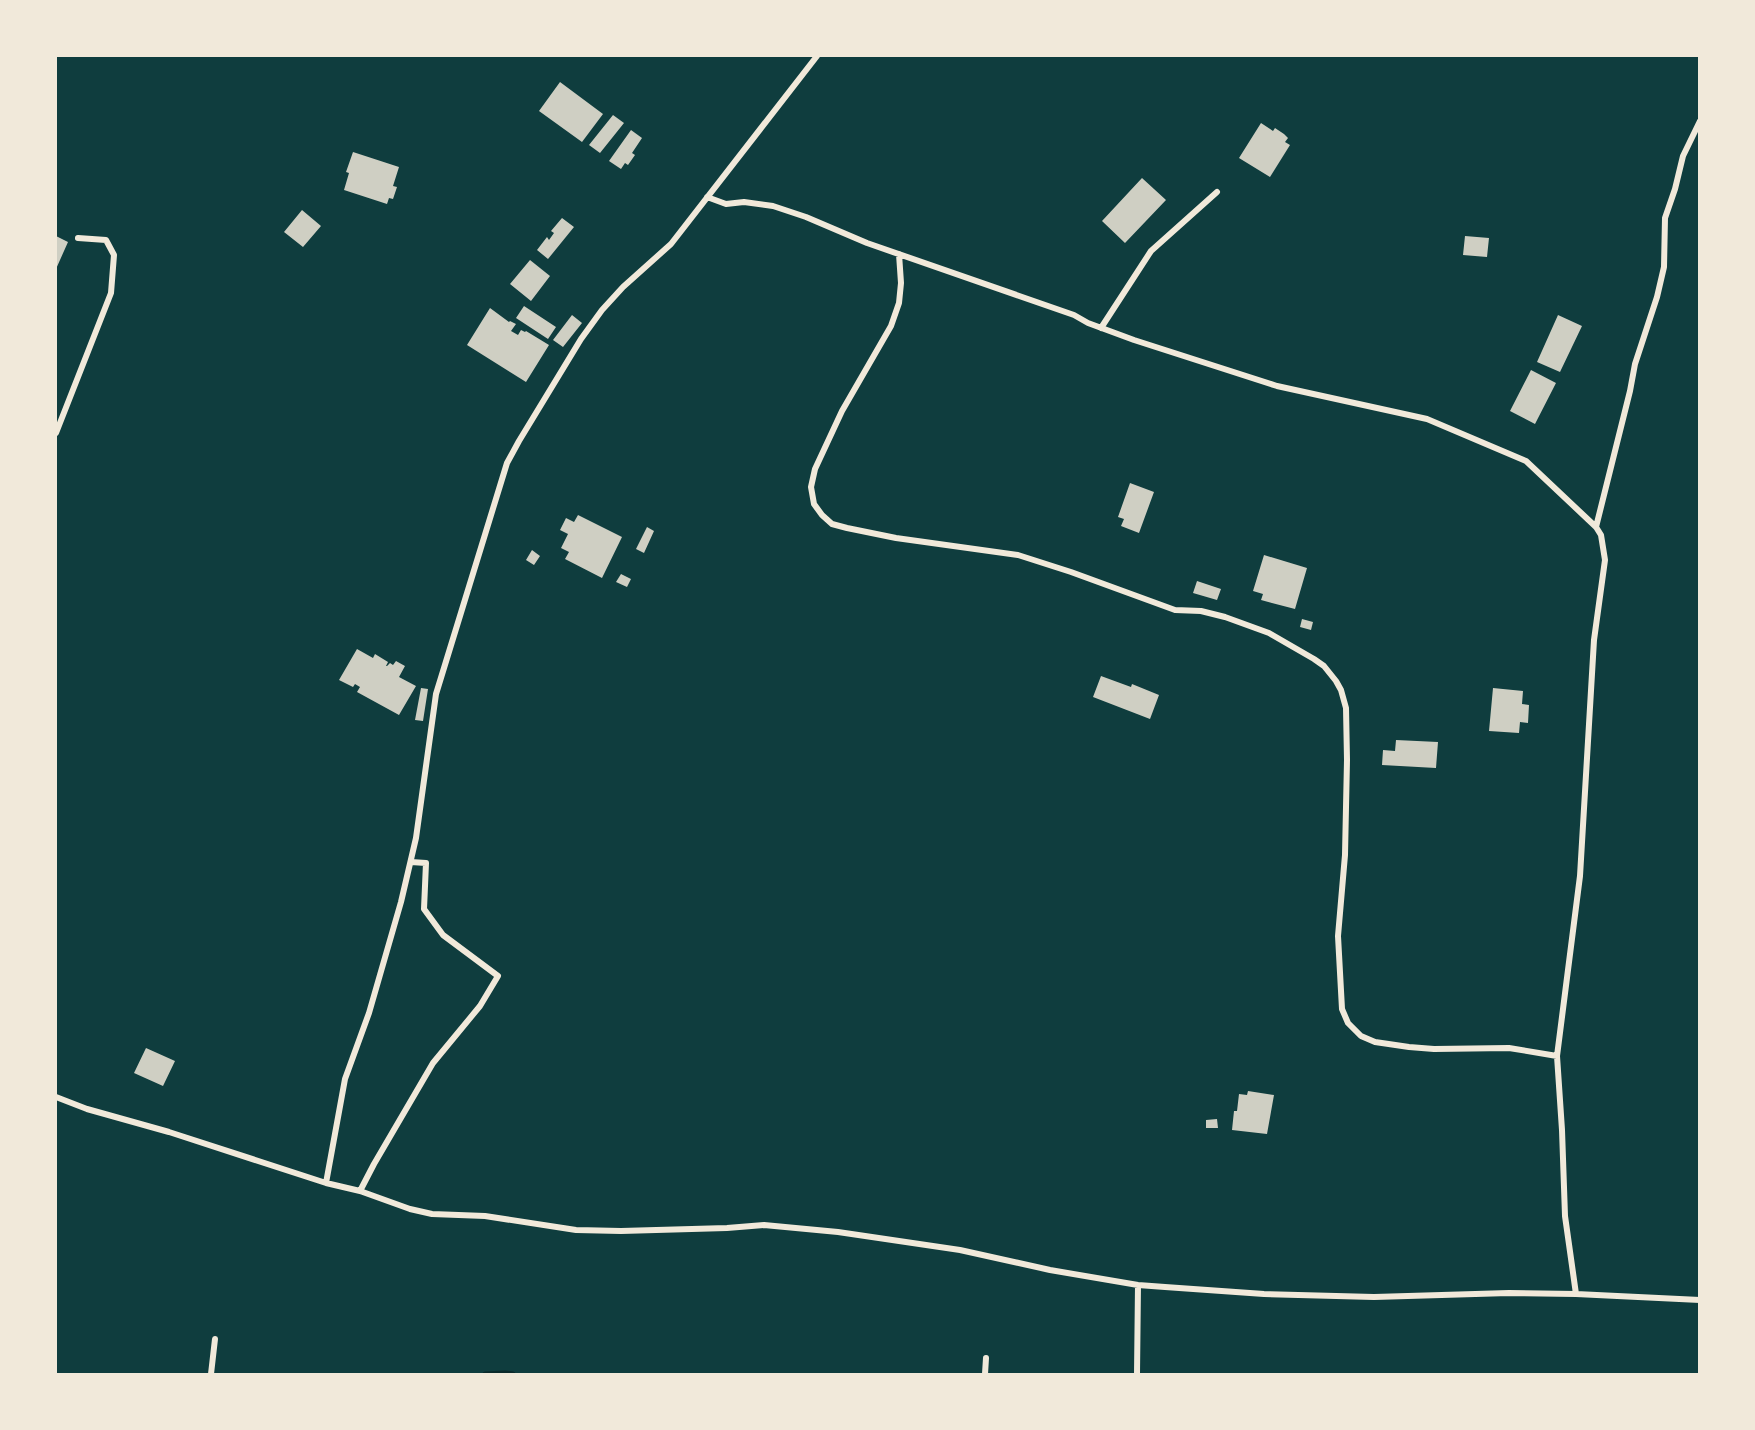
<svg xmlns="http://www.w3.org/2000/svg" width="1755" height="1430" viewBox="0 0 1755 1430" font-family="Jost,sans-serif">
<rect width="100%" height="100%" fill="#0f3d3e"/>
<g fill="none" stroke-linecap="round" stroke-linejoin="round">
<path stroke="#0a2a2b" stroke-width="5" d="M 485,1374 L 505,1373 L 513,1374"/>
</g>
<path fill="#cfcfc3" d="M 560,82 L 603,114 L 582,142 L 539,111 Z
M 613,115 L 624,123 L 600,153 L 589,145 Z
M 1261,123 L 1273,131 L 1275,128 L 1284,134 L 1288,138 L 1285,142 L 1290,145 L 1270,177 L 1239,158 Z
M 631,130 L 642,138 L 632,153 L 635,155 L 628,165 L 625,163 L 621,169 L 609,161 Z
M 353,152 L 399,167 L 393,186 L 397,187 L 393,199 L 389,198 L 387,204 L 344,190 L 349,173 L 346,172 Z
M 1142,178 L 1166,200 L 1125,243 L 1102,221 Z
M 302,210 L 321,226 L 303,247 L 284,232 Z
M 562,218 L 574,227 L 548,259 L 537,250 L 547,237 L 549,240 L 554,233 L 551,231 Z
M 56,236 L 68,242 L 56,269 Z
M 1465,236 L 1489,238 L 1487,257 L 1463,255 Z
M 530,260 L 550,276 L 531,301 L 510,284 Z
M 524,306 L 556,327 L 548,339 L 516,318 Z
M 490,308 L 509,322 L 510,321 L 516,324 L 511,331 L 518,335 L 521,330 L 525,332 L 526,331 L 549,345 L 526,382 L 467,345 Z
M 572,315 L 582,323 L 563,347 L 553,340 Z
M 1558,315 L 1582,326 L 1560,372 L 1537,362 Z
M 1531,370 L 1556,383 L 1535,424 L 1510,411 Z
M 1130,483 L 1154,492 L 1139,533 L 1121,526 L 1124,519 L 1118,517 Z
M 578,515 L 622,537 L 602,578 L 565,559 L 569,552 L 561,548 L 568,534 L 560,530 L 566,518 L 574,522 Z
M 647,527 L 654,531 L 644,553 L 636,549 Z
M 532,550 L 540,556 L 534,565 L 526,560 Z
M 1264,555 L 1307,568 L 1295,609 L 1261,600 L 1263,594 L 1253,591 Z
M 621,574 L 631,579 L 627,587 L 616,582 Z
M 1197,581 L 1221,589 L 1217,600 L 1193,593 Z
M 1302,619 L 1313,622 L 1311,630 L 1300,627 Z
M 357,649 L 373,658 L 375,654 L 388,662 L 386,666 L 387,666 L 390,663 L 393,665 L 396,661 L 405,666 L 399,677 L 416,686 L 399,715 L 357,692 L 360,687 L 355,684 L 353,687 L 339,680 Z
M 1101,676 L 1131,687 L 1132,684 L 1159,695 L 1150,719 L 1093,697 Z
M 421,688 L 428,689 L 423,721 L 415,720 Z
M 1493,688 L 1523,691 L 1522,704 L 1529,705 L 1528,723 L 1520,722 L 1519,733 L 1489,731 Z
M 1396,740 L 1438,742 L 1436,768 L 1382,765 L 1383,750 L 1395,751 Z
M 146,1048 L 175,1061 L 163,1086 L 134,1073 Z
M 1248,1091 L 1274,1095 L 1267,1134 L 1232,1130 L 1234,1111 L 1237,1111 L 1239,1094 L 1247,1095 Z
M 1217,1119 L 1218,1128 L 1206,1128 L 1206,1120 Z"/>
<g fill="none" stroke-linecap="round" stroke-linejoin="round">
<path stroke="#f1e9da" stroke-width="6" d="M 707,197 L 726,204 L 744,202 L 773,206 L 806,217 L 867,243 L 1074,315 L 1088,323 L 1134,340 L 1277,386 L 1427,419 L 1526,461 L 1596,527 L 1601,535 L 1605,560 L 1594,640 L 1580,876 L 1557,1056 L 1562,1130 L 1565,1216 L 1576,1294
M 899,254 L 901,283 L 899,303 L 891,326 L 842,411 L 815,469 L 811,487 L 814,504 L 822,515 L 832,524 L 847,528 L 896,538 L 1018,555 L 1071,572 L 1175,610 L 1201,611 L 1225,617 L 1269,633 L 1314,659 L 1324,666 L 1336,681 L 1341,690 L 1346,708 L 1347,760 L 1345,855 L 1338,936 L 1342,1009 L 1348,1023 L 1361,1036 L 1375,1042 L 1409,1047 L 1434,1049 L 1509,1048 L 1557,1056
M 1101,328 L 1151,251 L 1217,192
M 56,433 L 111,293 L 114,255 L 106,240 L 78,238
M 1596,527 L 1630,391 L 1635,364 L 1657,297 L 1664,267 L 1665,218 L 1675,189 L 1683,156 L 1700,121
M 56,1097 L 87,1109 L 169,1132 L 326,1183 L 360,1191 L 410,1209 L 432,1214 L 485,1216 L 576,1230 L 621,1231 L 727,1228 L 764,1225 L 838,1232 L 960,1250 L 1050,1270 L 1138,1285 L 1165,1287 L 1264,1294 L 1374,1297 L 1509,1293 L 1576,1294 L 1700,1300
M 326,1183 L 345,1079 L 369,1013 L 401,902 L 416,838 L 436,694 L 507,463 L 519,441 L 581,339 L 602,310 L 623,287 L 671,244 L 817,56
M 360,1191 L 374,1164 L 433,1063 L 480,1006 L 498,976 L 443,935 L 424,909 L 426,863 L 411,862
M 211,1374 L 215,1339
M 985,1374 L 986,1358
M 1137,1374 L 1138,1285"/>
</g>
<rect width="1755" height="1430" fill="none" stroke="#f1e9da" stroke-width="114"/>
</svg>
